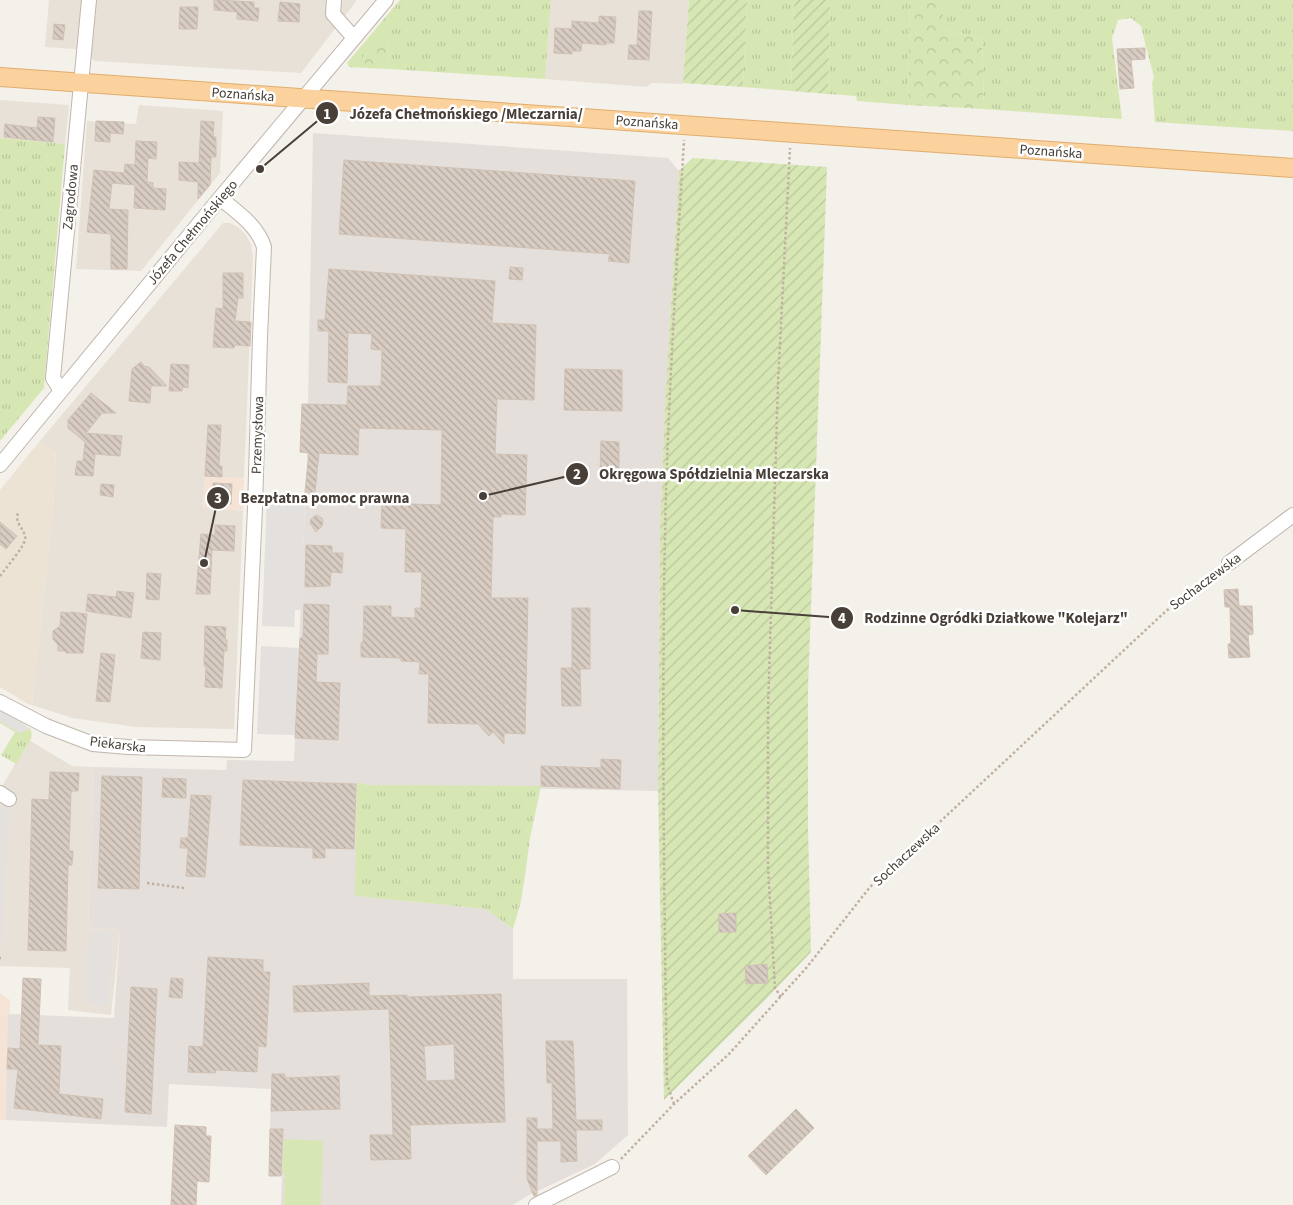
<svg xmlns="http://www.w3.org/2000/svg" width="1293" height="1205" viewBox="0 0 1293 1205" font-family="'Source Sans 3',sans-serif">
<defs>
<pattern id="grass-tufts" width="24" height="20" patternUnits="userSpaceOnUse" patternTransform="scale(1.25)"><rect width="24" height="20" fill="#d7e7b4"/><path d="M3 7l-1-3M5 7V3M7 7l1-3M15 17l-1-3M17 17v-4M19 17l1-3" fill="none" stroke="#bac79c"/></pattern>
<pattern id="forest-crowns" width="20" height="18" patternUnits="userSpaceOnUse" patternTransform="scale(1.25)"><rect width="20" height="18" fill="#d7e7b4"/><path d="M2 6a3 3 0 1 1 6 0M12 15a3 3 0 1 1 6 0" fill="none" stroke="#bac79c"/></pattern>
<pattern id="garden-furrows" width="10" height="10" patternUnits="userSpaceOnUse" patternTransform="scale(1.25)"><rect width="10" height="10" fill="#d7e7b4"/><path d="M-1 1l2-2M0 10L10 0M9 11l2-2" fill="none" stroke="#bac79c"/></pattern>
<pattern id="building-back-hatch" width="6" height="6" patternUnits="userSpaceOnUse" patternTransform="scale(1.25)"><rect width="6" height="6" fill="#d9cdc3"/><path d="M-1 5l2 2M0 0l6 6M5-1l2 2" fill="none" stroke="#b2a89f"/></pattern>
</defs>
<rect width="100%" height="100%" fill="#f4f0ea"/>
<path fill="#e8e1d8" d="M 49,0 L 357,0 L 301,73 L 95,61 L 74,49 L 45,47 Z
M 551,0 L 689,0 L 683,84 L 651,83 L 647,87 L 545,79 Z
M 0,100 L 69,105 L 65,144 L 0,138 Z
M 139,105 L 223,111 L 220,173 L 141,271 L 76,269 L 87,121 L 136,124 Z
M 223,223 L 230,223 L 238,227 L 246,235 L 251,244 L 253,256 L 244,478 L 205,477 L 203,507 L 243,511 L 234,729 L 136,727 L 72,718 L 32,705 L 53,508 L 56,453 L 39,442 Z
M 29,740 L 72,766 L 94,767 L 88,928 L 120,930 L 111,1015 L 68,1010 L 70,968 L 0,966 L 0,790 Z"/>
<path fill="#f5e4d6" d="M 205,477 L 244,478 L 243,511 L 203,508 Z
M 0,993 L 10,1000 L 6,1120 L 0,1120 Z"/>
<path fill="#e4dfdb" d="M 313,133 L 668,158 L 679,171 L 665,406 L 660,531 L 658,791 L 368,785 L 358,782 L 356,896 L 486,909 L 513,929 L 513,979 L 627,979 L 628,1135 L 595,1164 L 527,1196 L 513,1205 L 281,1205 L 282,1176 L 269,1176 L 271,1089 L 169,1084 L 167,1127 L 6,1120 L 8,1014 L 114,1018 L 120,930 L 88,928 L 94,767 L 226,770 L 227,760 L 294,761 L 307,461 Z"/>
<path fill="#ede3d4" d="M 39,442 L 56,453 L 53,508 L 32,705 L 28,704 L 0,687 L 0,490 Z"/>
<path fill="url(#grass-tufts)" d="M 400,0 L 551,0 L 545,79 L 389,69 L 387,38 L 363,57 L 366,68 L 349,67 L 347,63 Z
M 747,0 L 794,0 L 791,91 L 743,87 Z
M 830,0 L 910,0 L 908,105 L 857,101 L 856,96 L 828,94 Z
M 943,0 L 1293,0 L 1293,131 L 1155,122 L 1152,83 L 1154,77 L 1146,47 L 1141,26 L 1131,18 L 1118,20 L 1112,38 L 1122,119 L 984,109 L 982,40 L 943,29 Z
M 0,138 L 65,144 L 44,388 L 0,441 Z
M 0,721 L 20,733 L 30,728 C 32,732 32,735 31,739 L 16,764 L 1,755 L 15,732 L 0,723 Z
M 357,782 L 368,785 L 541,786 L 530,838 L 525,876 L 521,901 L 513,929 L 486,909 L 355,896 Z"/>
<path fill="url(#forest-crowns)" d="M 910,0 L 943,0 L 943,29 L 982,40 L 984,109 L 908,105 Z
M 382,35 L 385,35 L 387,38 L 389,69 L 366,68 L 363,57 Z"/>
<path fill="url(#garden-furrows)" d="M 689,0 L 747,0 L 743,87 L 683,83 Z
M 794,0 L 830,0 L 828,94 L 791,91 Z
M 693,158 L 827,167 L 808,688 L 808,827 L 811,952 L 768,997 L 664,1100 L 658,791 L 660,531 L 665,406 L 679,171 Z"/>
<path fill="#d7e7b4" d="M 284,1139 L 323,1141 L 321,1205 L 284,1205 L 285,1173 L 282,1173 Z"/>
<path fill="#e3e0de" d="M 267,498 L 305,501 L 301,610 L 295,610 L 294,627 L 262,626 Z
M 261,646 L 299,648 L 295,735 L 257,734 Z
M 0,710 L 24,724 L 29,729 L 20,733 L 0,721 Z
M 0,806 L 8,806 L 2,944 L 0,944 Z
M 90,931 L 112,932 L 108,1005 L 86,1004 Z"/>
<path fill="url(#building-back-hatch)" stroke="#d0c1b3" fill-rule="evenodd" d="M 214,0 L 254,2 L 254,8 L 259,8 L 258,21 L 237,19 L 237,12 L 214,10 Z
M 280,2 L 300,4 L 299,22 L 278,21 Z
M 180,7 L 198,7 L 197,29 L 179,29 Z
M 639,11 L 652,11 L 649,60 L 628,59 L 629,45 L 637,45 Z
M 599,16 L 616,17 L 614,43 L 606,43 L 606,45 L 582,43 L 581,51 L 572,51 L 572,54 L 554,53 L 555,28 L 572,29 L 572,21 L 599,23 Z
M 54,24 L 65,25 L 63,40 L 53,39 Z
M 1145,48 L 1145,59 L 1131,60 L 1134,88 L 1120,89 L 1117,49 Z
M 38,117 L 55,118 L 53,142 L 4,137 L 5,124 L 37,128 Z
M 96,121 L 124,122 L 123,134 L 110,133 L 110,142 L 95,141 Z
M 201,121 L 214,122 L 213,137 L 216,137 L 216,157 L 211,157 L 210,185 L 198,199 L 198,182 L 179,180 L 179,162 L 199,163 Z
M 136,141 L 157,142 L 156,159 L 148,158 L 147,182 L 153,183 L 153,188 L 166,189 L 165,210 L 134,208 L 135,185 L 112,183 L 109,209 L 128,210 L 127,269 L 111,269 L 111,234 L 87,232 L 94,170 L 124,173 L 125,164 L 135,165 Z
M 344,160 L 635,181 L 629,263 L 608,261 L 610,254 L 339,234 Z
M 510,267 L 523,268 L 522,280 L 509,279 Z
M 329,269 L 495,281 L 492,323 L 536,325 L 534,400 L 497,399 L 495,454 L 527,455 L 525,515 L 501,514 L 501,517 L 493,517 L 491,598 L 528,598 L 525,734 L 504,733 L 504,744 L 493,732 L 489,736 L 478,724 L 428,723 L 429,674 L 419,674 L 420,662 L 401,661 L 401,658 L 361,657 L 361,643 L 363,642 L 364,606 L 391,606 L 391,617 L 415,618 L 415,608 L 421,608 L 422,572 L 405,572 L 406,529 L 381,528 L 382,503 L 441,505 L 442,430 L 359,428 L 358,455 L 319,453 L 314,502 L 304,501 L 309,453 L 300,452 L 302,404 L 347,405 L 348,386 L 381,386 L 382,350 L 371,349 L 372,334 L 348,333 L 347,383 L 328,382 L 329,331 L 318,331 L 318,320 L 325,320 Z
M 223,273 L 243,273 L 243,298 L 238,298 L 235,321 L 251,322 L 250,346 L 235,345 L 234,348 L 213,347 L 216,308 L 223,309 Z
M 141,362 L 144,366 L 149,367 L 167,386 L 151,386 L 150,403 L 129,401 L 132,369 Z
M 171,364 L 189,365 L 188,388 L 183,387 L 182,391 L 169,391 Z
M 565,369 L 622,370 L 622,411 L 564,410 Z
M 91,393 L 116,413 L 102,413 L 86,433 L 122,436 L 120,456 L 95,454 L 93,476 L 75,475 L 77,461 L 83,461 L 85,442 L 68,428 L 68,420 Z
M 208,425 L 221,425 L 219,466 L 222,466 L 222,477 L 205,476 Z
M 601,441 L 619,442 L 619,473 L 600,472 Z
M 213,483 L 232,484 L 231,504 L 213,503 Z
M 101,484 L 114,485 L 113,497 L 100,495 Z
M 316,515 L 322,518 L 323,521 L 322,526 L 316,532 L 310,523 L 311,519 Z
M 0,522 L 17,536 L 6,549 L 0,544 Z
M 215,525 L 235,526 L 234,551 L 212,550 L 210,594 L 196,594 L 201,534 L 215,535 Z
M 306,545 L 332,546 L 332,553 L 343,553 L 342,573 L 331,572 L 330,586 L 305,587 Z
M 147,573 L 161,574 L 159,600 L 146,599 Z
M 1238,589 L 1239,606 L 1252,606 L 1253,634 L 1248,635 L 1250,657 L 1229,658 L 1228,644 L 1231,644 L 1230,607 L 1225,607 L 1224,590 Z
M 117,591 L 134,593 L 131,618 L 86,611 L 88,594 L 116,597 Z
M 304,604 L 329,605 L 328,654 L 317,654 L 316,682 L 340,683 L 338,740 L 295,738 L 300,638 L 303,638 Z
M 572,608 L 590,608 L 590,669 L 580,669 L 581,706 L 562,706 L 561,668 L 572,668 Z
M 61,612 L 69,613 L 71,612 L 87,614 L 83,653 L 66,653 L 65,651 L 58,651 L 58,645 L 53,639 L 53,631 L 60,626 Z
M 205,626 L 226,627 L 225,640 L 227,640 L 227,651 L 224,651 L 222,688 L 205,687 L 206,666 L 204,666 Z
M 143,632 L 161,633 L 160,660 L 141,658 Z
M 101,653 L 115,655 L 110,702 L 96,701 Z
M 601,759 L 621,760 L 620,789 L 541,786 L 541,766 L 601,768 Z
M 50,772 L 79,773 L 78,791 L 71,791 L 69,851 L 73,851 L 72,865 L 68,865 L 66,951 L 28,950 L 32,799 L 49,800 Z
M 102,776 L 142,777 L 139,889 L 98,888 Z
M 163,778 L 186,779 L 186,798 L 162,797 Z
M 243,780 L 356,784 L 354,849 L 325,848 L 325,858 L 313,858 L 313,848 L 240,845 Z
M 191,795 L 211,796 L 205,877 L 186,876 L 188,848 L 180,848 L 181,838 L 188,838 Z
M 736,913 L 736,932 L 719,932 L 719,914 Z
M 208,957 L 263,960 L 263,972 L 270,972 L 266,1047 L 258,1046 L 257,1072 L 216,1070 L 215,1073 L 188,1072 L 189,1046 L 203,1047 Z
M 767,964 L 768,983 L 746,984 L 745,966 Z
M 23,978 L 41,979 L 38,1045 L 61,1046 L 59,1094 L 103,1099 L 101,1119 L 14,1108 L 18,1069 L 7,1069 L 8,1048 L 20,1049 Z
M 171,978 L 183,979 L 182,998 L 169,997 Z
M 369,983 L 369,996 L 407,995 L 407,997 L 501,994 L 505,1122 L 410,1125 L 411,1159 L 371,1160 L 370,1135 L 393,1135 L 389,1009 L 294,1012 L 293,986 ZM 454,1044 L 455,1080 L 426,1081 L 424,1046 Z
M 131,987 L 157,989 L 151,1114 L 125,1112 Z
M 546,1041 L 573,1041 L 576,1120 L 602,1120 L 602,1130 L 576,1130 L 577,1161 L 561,1162 L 561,1141 L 537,1141 L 537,1195 L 534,1196 L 527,1179 L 527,1118 L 537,1118 L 537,1129 L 553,1129 L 552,1083 L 547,1083 Z
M 272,1074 L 285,1074 L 285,1078 L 339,1076 L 340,1109 L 271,1111 Z
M 796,1109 L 814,1128 L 766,1175 L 748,1156 Z
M 175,1125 L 206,1127 L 206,1136 L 211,1136 L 209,1182 L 197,1181 L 196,1205 L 171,1205 Z
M 270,1129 L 283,1129 L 281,1176 L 269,1176 Z"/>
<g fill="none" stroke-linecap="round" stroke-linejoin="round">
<g stroke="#c0b6ad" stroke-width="16">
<path id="minor" d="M 334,0 L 333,14 L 354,38
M 61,391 L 53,378 L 89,0
M 0,465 L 220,198 L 386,0
M 1229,563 L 1293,515
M 0,702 L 46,726 L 93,744 L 128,747 L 244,750 L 255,508 L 260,337 L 264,247 C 257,225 237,212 220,198
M 0,793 L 9,799
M 536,1205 L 612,1167"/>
</g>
<g stroke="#e0ad6c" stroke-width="20">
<path id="major" d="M 0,77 L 1293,168"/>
</g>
<path stroke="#c1b09e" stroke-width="2.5" stroke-dasharray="2.5 2.5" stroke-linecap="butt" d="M 0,576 C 6,568 23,548 25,540 C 27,529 12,524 19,511
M 147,883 L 184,888
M 0,958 L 1,958
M 781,997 L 775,988 L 768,867 L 768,710 L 778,383 L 790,148
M 674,1104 L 667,1084 C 664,886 661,688 666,490 C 670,373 677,257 684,140
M 621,1159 L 674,1104 L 729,1054 L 807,967 L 870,887 L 1166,611 L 1220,570"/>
<use href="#minor" stroke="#fff" stroke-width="14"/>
<use href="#major" stroke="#fbd29d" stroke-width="18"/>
</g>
<g text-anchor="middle" stroke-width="5" stroke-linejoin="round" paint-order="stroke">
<g font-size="14" fill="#484038" stroke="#fff">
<text transform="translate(243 94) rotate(4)" y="5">Poznańska</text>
<text transform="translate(647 122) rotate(4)" y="5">Poznańska</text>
<text transform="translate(1051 151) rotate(4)" y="5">Poznańska</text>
<text transform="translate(70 197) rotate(-85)" y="5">Zagrodowa</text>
<text transform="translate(192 232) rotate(-50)" y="5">Józefa Chełmońskiego</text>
<text transform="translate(257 435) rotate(-88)" y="5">Przemysłowa</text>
<text transform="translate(1205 581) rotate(-37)" y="5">Sochaczewska</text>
<text transform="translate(118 744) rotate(7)" y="5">Piekarska</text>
<text transform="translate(906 854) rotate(-43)" y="5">Sochaczewska</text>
</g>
</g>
<path fill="none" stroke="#484038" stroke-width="2" d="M260 169L327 113M483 496L577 474M204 563L218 498M735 610L842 618"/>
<g fill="#484038" stroke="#fff" stroke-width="2">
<circle cx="260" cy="169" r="5"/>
<circle cx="483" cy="496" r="5"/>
<circle cx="204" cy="563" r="5"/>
<circle cx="735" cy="610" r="5"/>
<circle cx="327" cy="113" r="12"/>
<circle cx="577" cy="474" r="12"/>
<circle cx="218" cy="498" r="12"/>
<circle cx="842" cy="618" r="12"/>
</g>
<g font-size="15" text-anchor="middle" font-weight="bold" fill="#fff">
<text x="327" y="119">1</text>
<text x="577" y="479">2</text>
<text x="218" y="503">3</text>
<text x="842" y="623">4</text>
</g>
<g font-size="15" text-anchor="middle" font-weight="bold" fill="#484038" stroke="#fff" stroke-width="5" stroke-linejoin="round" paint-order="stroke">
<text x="466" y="119">Józefa Chełmońskiego /Mleczarnia/</text>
<text x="714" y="479">Okręgowa Spółdzielnia Mleczarska</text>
<text x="325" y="503">Bezpłatna pomoc prawna</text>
<text x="996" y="623">Rodzinne Ogródki Działkowe "Kolejarz"</text>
</g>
</svg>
